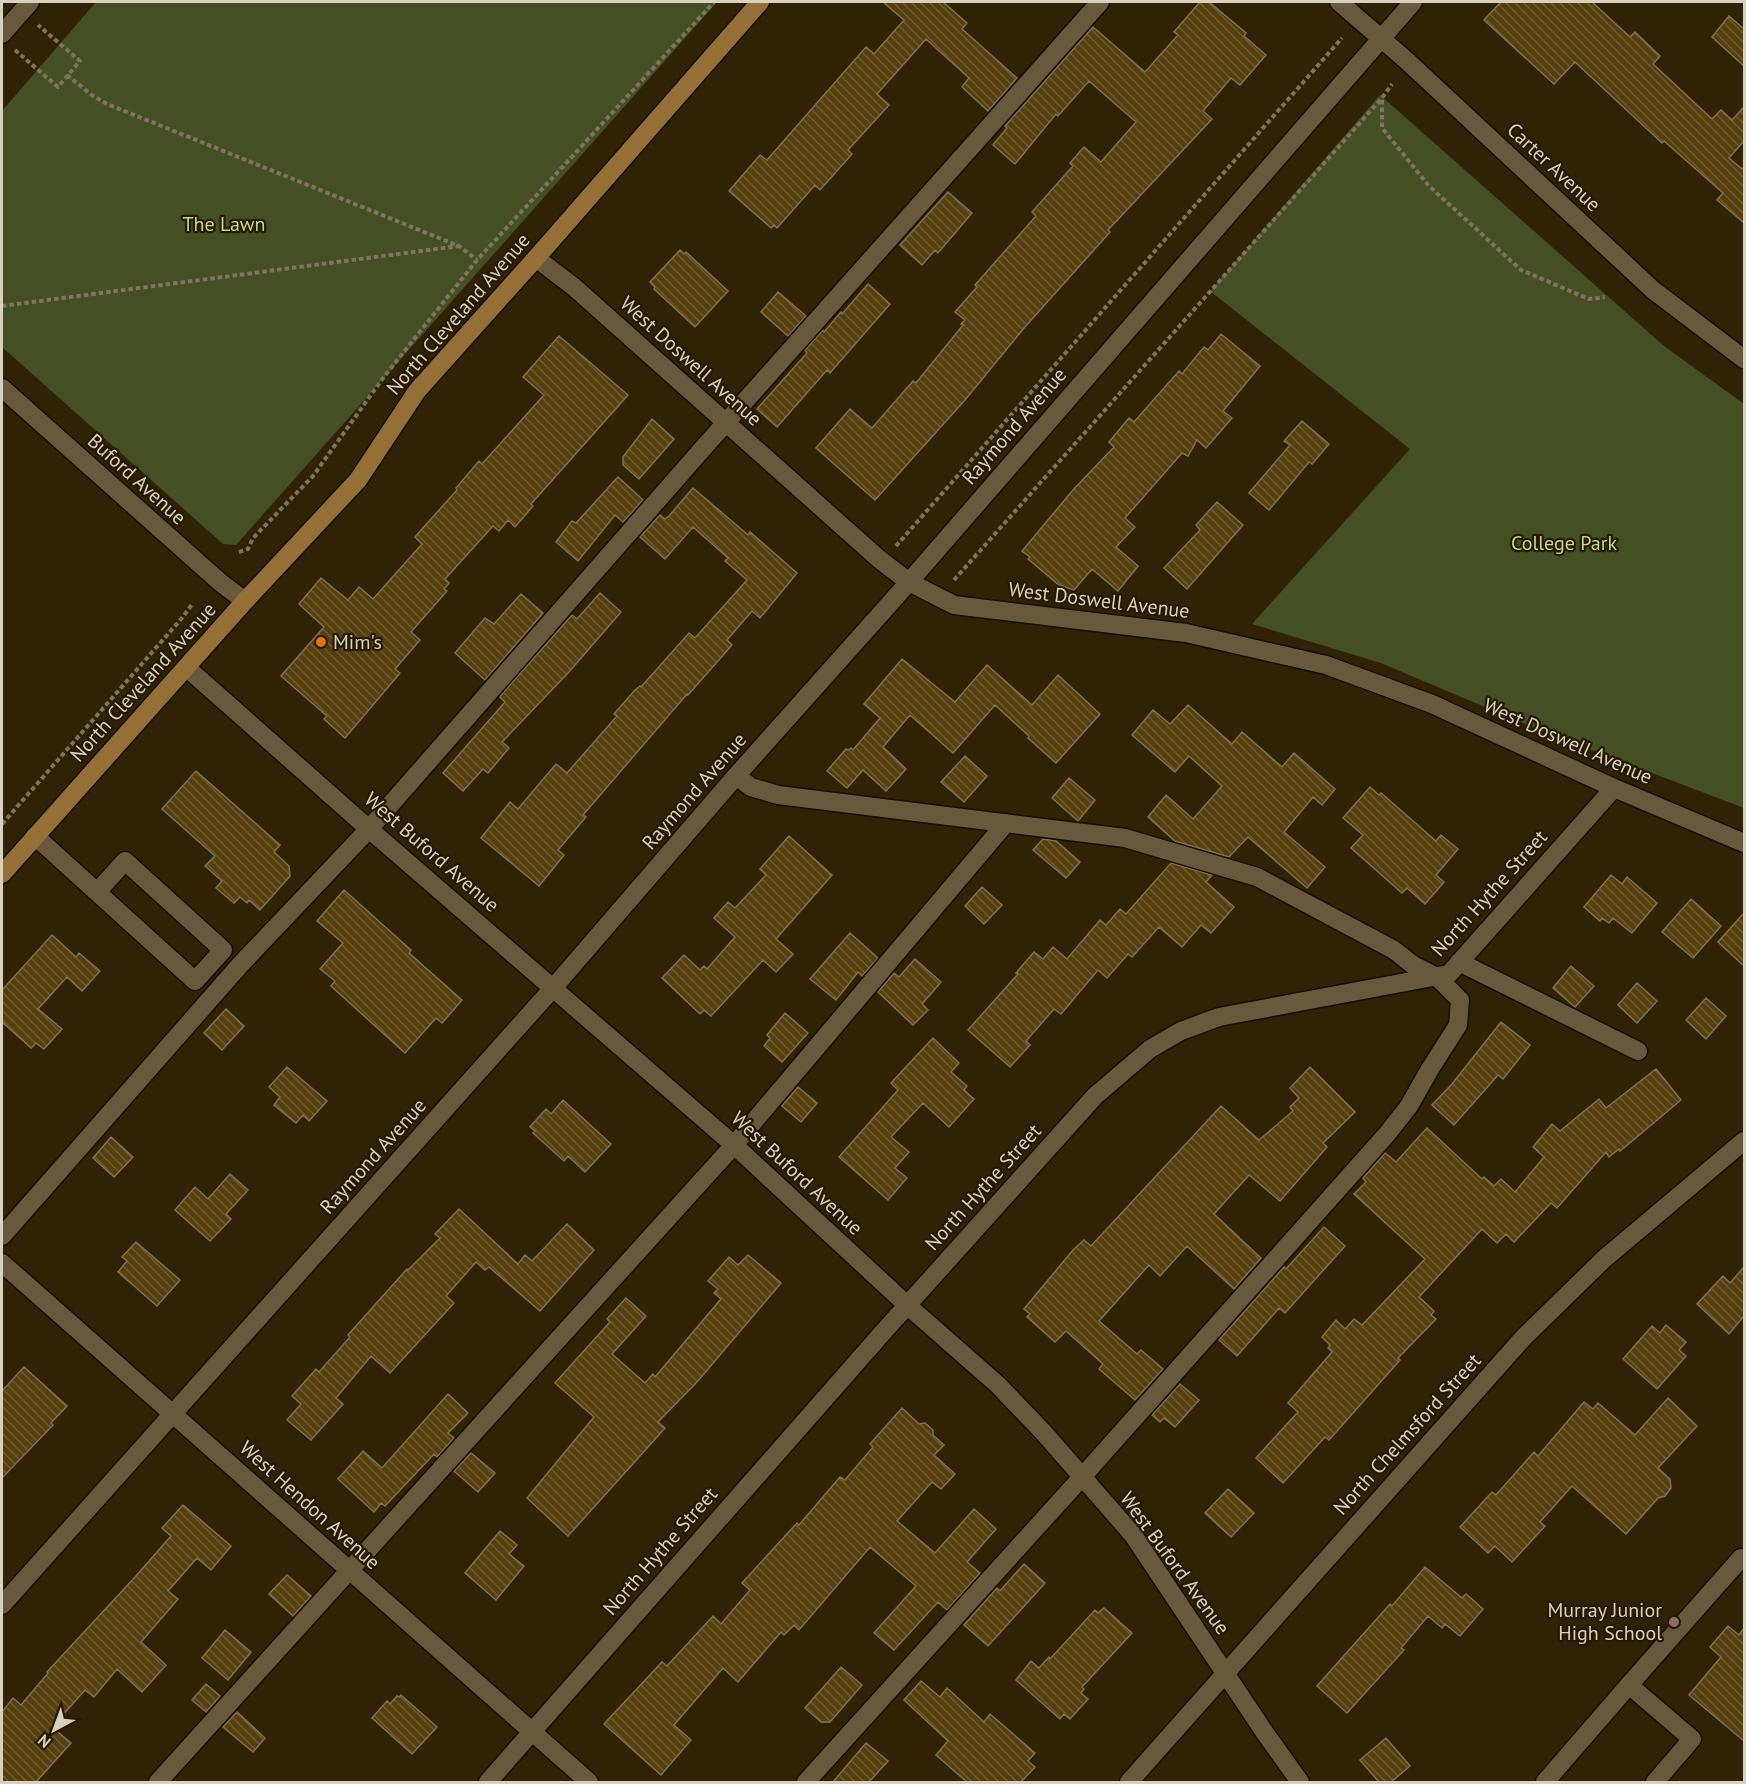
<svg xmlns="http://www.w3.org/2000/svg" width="1746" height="1784" viewBox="0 0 1746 1784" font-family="'PT Sans',sans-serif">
<defs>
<pattern id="building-back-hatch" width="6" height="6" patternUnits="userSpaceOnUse" patternTransform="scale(1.5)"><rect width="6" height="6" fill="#553f0c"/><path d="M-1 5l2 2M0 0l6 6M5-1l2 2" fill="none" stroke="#6d5a2e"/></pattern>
</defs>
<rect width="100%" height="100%" fill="#302305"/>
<path fill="#444f23" d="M 96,2 L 717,2 L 236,545 L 223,544 L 2,347 L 2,111 Z
M 1380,95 L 1664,346 L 1744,404 L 1744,808 L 1539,730 L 1381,663 L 1252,624 L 1410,449 L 1210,291 Z"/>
<path fill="url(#building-back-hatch)" stroke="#807152" stroke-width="1.5" d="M 883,2 L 943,2 L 967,23 L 962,29 L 1017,78 L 988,111 L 962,87 L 969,78 L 926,39 L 877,94 L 889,105 L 848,150 L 852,154 L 820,190 L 815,185 L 777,228 L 774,225 L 771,228 L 729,191 L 760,155 L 767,160 L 866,47 L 874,54 L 904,20 Z
M 1200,2 L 1209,2 L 1246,33 L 1244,36 L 1266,55 L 1240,85 L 1231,78 L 1203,111 L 1212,119 L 1108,230 L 1110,232 L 1024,328 L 965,400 L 875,500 L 816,448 L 850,409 L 872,428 L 913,381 L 916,383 L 963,325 L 961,324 L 965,320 L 955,312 L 977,287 L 975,285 L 1036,216 L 1032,212 L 1073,166 L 1070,163 L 1084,147 L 1101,162 L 1136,122 L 1089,81 L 1058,116 L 1056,114 L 1015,164 L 993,145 L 1007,128 L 1005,126 L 1093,27 L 1145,72 L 1178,35 L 1174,32 Z
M 1501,2 L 1592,2 L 1630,37 L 1635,32 L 1660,56 L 1653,64 L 1712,119 L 1721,110 L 1732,120 L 1744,107 L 1744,141 L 1729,158 L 1742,169 L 1744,167 L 1744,223 L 1717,200 L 1723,193 L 1664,141 L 1662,143 L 1575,62 L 1554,84 L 1484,20 Z
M 1729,16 L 1744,29 L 1744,66 L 1712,37 Z
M 948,192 L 972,213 L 938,253 L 935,250 L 922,265 L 900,245 Z
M 680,250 L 684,254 L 686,252 L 728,291 L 695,327 L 654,289 L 655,287 L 650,282 Z
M 868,284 L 890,304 L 830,373 L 827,370 L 777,427 L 757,409 L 807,353 L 805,350 L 823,330 L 824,332 L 841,312 L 842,314 Z
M 778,292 L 806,316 L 788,336 L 761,312 Z
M 1221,334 L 1260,366 L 1223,411 L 1232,418 L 1206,448 L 1197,440 L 1188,456 L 1182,453 L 1125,518 L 1135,527 L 1116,547 L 1138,566 L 1118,591 L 1092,569 L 1074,590 L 1059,585 L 1028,559 L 1030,557 L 1022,551 L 1073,490 L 1114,447 L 1109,442 L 1129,418 L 1134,422 L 1179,371 L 1182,374 L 1204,347 L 1208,350 Z
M 559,336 L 628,395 L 531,504 L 533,506 L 515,527 L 508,520 L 499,531 L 493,526 L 445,579 L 449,583 L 444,589 L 447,591 L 411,632 L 420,640 L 395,669 L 400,673 L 345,738 L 324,719 L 327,716 L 281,676 L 324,627 L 299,604 L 321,578 L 348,600 L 359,587 L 373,599 L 422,544 L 415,537 L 457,490 L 456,488 L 479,461 L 482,464 L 544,395 L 523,377 Z
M 652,419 L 674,439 L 639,479 L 623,465 L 623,457 Z
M 1302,421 L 1329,444 L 1312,464 L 1309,462 L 1269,510 L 1249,493 L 1290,445 L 1284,441 Z
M 618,477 L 643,500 L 623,522 L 615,515 L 578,561 L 556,542 L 572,521 L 576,523 Z
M 693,488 L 748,535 L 750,532 L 797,573 L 760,618 L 752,611 L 727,640 L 732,645 L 688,695 L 687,694 L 583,815 L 586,817 L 558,850 L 564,855 L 539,886 L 481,838 L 510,802 L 518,809 L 556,764 L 567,773 L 617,716 L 614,714 L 635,690 L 640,686 L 641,687 L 689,633 L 695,638 L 747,580 L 725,561 L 728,558 L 693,527 L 665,559 L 640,537 L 660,515 L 665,519 L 669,516 Z
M 1217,502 L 1243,525 L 1187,589 L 1164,568 L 1200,530 L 1196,525 Z
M 600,593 L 621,612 L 568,673 L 502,742 L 509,748 L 488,773 L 483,769 L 463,791 L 443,773 L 505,702 L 500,697 L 502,694 L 572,615 L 577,619 Z
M 521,594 L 543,613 L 485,680 L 455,653 L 485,618 L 494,624 Z
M 902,659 L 955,702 L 987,665 L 1032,705 L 1058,675 L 1100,714 L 1056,763 L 1028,738 L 1029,736 L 995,705 L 953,753 L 910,715 L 883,747 L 906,769 L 886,791 L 863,770 L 847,788 L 827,771 L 846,749 L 848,750 L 851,748 L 853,750 L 880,718 L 864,704 Z
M 1188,705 L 1232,744 L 1242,732 L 1282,767 L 1294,753 L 1335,789 L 1322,805 L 1313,797 L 1284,832 L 1325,867 L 1307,888 L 1248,837 L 1229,857 L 1175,841 L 1148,817 L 1166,795 L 1193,819 L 1222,786 L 1189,756 L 1175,772 L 1132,735 L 1153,710 L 1170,724 Z
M 965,756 L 987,776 L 964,802 L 941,782 Z
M 196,771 L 280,845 L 274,852 L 289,866 L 290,876 L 260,910 L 249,900 L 247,903 L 240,897 L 234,903 L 216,888 L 222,881 L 205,866 L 215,856 L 162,809 Z
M 1069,778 L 1095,800 L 1078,821 L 1052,798 Z
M 1370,787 L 1379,795 L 1381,793 L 1436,841 L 1441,835 L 1458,849 L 1436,875 L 1444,882 L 1425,904 L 1407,888 L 1402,893 L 1351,848 L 1363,835 L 1343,818 Z
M 789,836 L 832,875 L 776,939 L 793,954 L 776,972 L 763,960 L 711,1016 L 704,1010 L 700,1014 L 662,978 L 684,955 L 700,970 L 704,966 L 707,969 L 735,937 L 714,918 L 728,902 L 735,908 L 766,875 L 760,869 Z
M 1043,839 L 1056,841 L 1080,862 L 1066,878 L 1033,850 Z
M 1171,863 L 1212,875 L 1206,882 L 1234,907 L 1211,933 L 1201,925 L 1182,947 L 1159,927 L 1132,957 L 1128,954 L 1107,978 L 1098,970 L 1061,1014 L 1054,1009 L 1026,1041 L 1030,1045 L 1010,1067 L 968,1030 L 1018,974 L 1016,973 L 1034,952 L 1043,959 L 1053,947 L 1067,959 L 1100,920 L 1106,925 L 1120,909 L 1126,914 Z
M 1611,875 L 1622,884 L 1627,877 L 1657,903 L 1632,933 L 1613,918 L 1609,923 L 1602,918 L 1600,921 L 1584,907 Z
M 982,887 L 1002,905 L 984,924 L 965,906 Z
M 344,890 L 411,950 L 409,953 L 462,1000 L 442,1023 L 436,1018 L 405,1053 L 331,986 L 335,981 L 320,969 L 343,943 L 317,921 Z
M 1691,899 L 1721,926 L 1693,958 L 1662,932 Z
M 1744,913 L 1744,966 L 1718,942 Z
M 850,933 L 878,958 L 862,976 L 858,972 L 836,1000 L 810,979 Z
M 52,935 L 76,957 L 79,953 L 100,971 L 82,991 L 67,977 L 38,1009 L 62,1029 L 44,1049 L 36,1043 L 31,1048 L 2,1022 L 2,990 Z
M 915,959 L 941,982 L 922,1004 L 928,1010 L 913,1025 L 878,992 L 894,973 L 899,977 Z
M 1571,966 L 1594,986 L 1575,1007 L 1553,988 Z
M 1637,983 L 1657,1001 L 1637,1023 L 1618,1005 Z
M 1706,998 L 1726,1016 L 1706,1039 L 1686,1020 Z
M 226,1009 L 244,1026 L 222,1050 L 204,1033 Z
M 785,1013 L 808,1033 L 782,1062 L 764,1046 L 770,1038 L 767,1035 Z
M 1501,1022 L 1530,1045 L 1503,1079 L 1498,1075 L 1454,1125 L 1432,1105 L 1452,1084 Z
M 933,1038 L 959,1063 L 951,1072 L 967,1086 L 964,1090 L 974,1099 L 949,1127 L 923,1103 L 891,1137 L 909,1152 L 895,1168 L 907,1178 L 888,1200 L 839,1157 L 898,1090 L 891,1083 Z
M 287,1067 L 327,1101 L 309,1121 L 303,1115 L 296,1123 L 274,1105 L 280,1097 L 269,1087 Z
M 1310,1067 L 1355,1112 L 1323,1143 L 1327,1147 L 1280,1201 L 1249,1175 L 1214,1214 L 1261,1258 L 1234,1289 L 1187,1246 L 1160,1276 L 1149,1265 L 1099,1321 L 1137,1354 L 1141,1350 L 1163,1369 L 1135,1400 L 1099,1369 L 1103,1364 L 1066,1331 L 1055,1342 L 1027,1317 L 1030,1314 L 1024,1309 L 1073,1250 L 1084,1240 L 1091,1246 L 1221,1106 L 1259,1140 L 1293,1111 L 1290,1107 L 1299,1098 L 1290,1088 Z
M 1656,1069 L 1681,1100 L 1620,1151 L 1619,1149 L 1609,1157 L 1606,1152 L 1557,1208 L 1551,1203 L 1514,1242 L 1506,1234 L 1497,1243 L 1482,1229 L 1419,1297 L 1434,1311 L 1431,1315 L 1436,1319 L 1398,1358 L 1400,1360 L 1329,1440 L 1325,1437 L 1283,1483 L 1256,1458 L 1298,1412 L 1288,1403 L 1332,1352 L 1328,1348 L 1330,1345 L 1322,1337 L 1336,1320 L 1345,1329 L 1354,1319 L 1362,1325 L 1425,1259 L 1354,1194 L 1366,1182 L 1363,1178 L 1385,1153 L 1396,1162 L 1427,1128 L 1482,1179 L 1484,1177 L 1494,1186 L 1501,1179 L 1515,1192 L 1544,1157 L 1533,1147 L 1552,1124 L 1560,1131 L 1599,1099 L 1606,1108 Z
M 798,1087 L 817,1103 L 801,1122 L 782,1106 Z
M 563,1100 L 611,1144 L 585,1172 L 568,1156 L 564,1161 L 533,1133 L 535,1131 L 530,1127 L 546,1109 L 551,1114 Z
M 111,1137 L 133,1157 L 114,1177 L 93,1158 Z
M 230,1174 L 248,1190 L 226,1214 L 231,1219 L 210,1241 L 175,1210 L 195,1187 L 208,1199 Z
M 459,1209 L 518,1264 L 525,1255 L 532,1261 L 567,1224 L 594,1250 L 540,1311 L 489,1267 L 485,1270 L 476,1262 L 446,1296 L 454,1303 L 390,1373 L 371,1356 L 336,1398 L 343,1404 L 311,1440 L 287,1420 L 301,1404 L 292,1396 L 316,1369 L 319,1372 L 350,1337 L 348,1335 L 407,1269 L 408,1270 L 440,1238 L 435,1234 Z
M 1324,1227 L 1345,1246 L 1285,1313 L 1279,1308 L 1237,1356 L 1219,1340 L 1284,1267 L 1286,1269 Z
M 136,1242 L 180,1280 L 157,1306 L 118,1272 L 127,1261 L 122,1257 Z
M 748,1255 L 781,1283 L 697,1382 L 658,1422 L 665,1428 L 568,1536 L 527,1498 L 594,1417 L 555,1383 L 610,1322 L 607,1319 L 626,1298 L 646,1316 L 612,1354 L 645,1383 L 653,1374 L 655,1377 L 721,1299 L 714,1293 L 718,1289 L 708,1281 L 729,1257 L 738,1265 Z
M 1744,1267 L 1744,1316 L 1729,1334 L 1697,1304 L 1723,1276 L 1730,1283 Z
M 1666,1325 L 1686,1342 L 1679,1350 L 1686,1356 L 1657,1389 L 1623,1359 L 1652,1326 L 1660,1333 Z
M 24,1367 L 67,1406 L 51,1423 L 53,1425 L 2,1478 L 2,1391 Z
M 1180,1384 L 1199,1400 L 1175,1427 L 1164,1418 L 1160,1422 L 1152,1415 Z
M 448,1394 L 468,1413 L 448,1433 L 454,1438 L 437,1457 L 434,1454 L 385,1506 L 381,1503 L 374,1512 L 338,1479 L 363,1451 L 382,1468 Z
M 1668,1398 L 1697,1426 L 1658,1468 L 1670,1479 L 1671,1488 L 1665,1496 L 1658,1498 L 1626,1534 L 1572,1486 L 1540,1522 L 1545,1526 L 1512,1562 L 1495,1546 L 1488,1553 L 1460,1527 L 1492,1492 L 1496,1495 L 1534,1452 L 1538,1456 L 1584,1402 L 1593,1409 L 1598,1403 L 1635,1435 Z
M 902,1408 L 919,1424 L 925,1423 L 933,1430 L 933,1435 L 944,1445 L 934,1455 L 955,1474 L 941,1489 L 932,1482 L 897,1521 L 935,1553 L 974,1509 L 996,1529 L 967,1562 L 980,1573 L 947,1610 L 938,1602 L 894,1650 L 874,1633 L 916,1586 L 870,1547 L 799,1630 L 794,1625 L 784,1635 L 781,1632 L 738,1682 L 723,1668 L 674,1725 L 691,1740 L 661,1775 L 604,1724 L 662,1662 L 667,1666 L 713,1616 L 721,1624 L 750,1590 L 742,1583 L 797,1523 L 799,1525 L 840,1477 L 845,1480 L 873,1447 L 870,1444 Z
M 471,1453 L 495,1473 L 478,1492 L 454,1471 Z
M 1228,1489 L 1254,1513 L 1231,1537 L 1205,1513 Z
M 183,1505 L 231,1546 L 211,1570 L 197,1558 L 168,1591 L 178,1599 L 141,1642 L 166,1665 L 142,1692 L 117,1669 L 94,1697 L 85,1690 L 52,1727 L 71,1743 L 36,1782 L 2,1782 L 2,1712 L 13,1698 L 21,1705 L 48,1673 L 47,1672 L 136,1576 L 171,1536 L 162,1528 Z
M 500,1531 L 517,1545 L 509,1554 L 524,1566 L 496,1600 L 465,1573 Z
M 1024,1564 L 1045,1583 L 988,1646 L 964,1625 L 997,1588 L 1000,1591 Z
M 1425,1567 L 1462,1598 L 1466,1594 L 1483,1609 L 1460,1636 L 1445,1624 L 1442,1628 L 1428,1616 L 1401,1648 L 1404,1650 L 1347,1713 L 1317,1686 L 1390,1604 L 1392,1606 Z
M 287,1575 L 311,1596 L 293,1616 L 269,1594 Z
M 1104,1608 L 1132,1633 L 1082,1687 L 1084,1689 L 1081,1693 L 1088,1699 L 1070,1719 L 1064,1714 L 1060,1719 L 1016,1680 L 1031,1661 L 1039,1668 L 1049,1657 L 1050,1659 L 1095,1610 L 1098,1613 Z
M 1728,1626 L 1739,1635 L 1744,1628 L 1744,1741 L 1689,1695 L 1721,1657 L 1710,1647 Z
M 225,1630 L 251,1652 L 228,1680 L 202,1658 Z
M 841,1667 L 862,1685 L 830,1722 L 821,1722 L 805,1708 Z
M 921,1681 L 940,1697 L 947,1688 L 984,1722 L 990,1714 L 1035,1753 L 1028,1761 L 1035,1767 L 1021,1782 L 967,1782 L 936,1755 L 948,1741 L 904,1700 Z
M 206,1684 L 220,1696 L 206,1712 L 192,1700 Z
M 401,1695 L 437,1727 L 412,1754 L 372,1718 L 387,1701 L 390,1704 L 397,1696 L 399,1697 Z
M 237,1712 L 265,1738 L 253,1752 L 223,1727 Z
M 1386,1738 L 1410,1766 L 1391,1782 L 1379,1782 L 1360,1760 Z
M 866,1743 L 888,1761 L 869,1782 L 833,1782 Z"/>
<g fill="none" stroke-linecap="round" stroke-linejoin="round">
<g stroke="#160c00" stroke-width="21">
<path id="minor" d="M 1339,2 L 1406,60 L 1653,290 L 1744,359
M 2,34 L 30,2
M 536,258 L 574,287 L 879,559 L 909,582 L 954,605 L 1186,633 L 1326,665 L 1432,704 L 1614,788 L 1744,843
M 2,388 L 221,583 L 245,601
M 187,668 L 369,829 L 734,1145 L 907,1305 L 998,1385 L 1044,1433 L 1133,1535 L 1265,1733 L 1300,1782
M 736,776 L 751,787 L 778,795 L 1125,838 L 1257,877 L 1394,950 L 1413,965 L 1437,977 L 1460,1000 L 1458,1025 L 1430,1069 L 1409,1106 L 1387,1134 L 1082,1477 L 806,1782
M 35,836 L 195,981 L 223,950 L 125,861 L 97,892
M 1459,962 L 1638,1051
M 2,1236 L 240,965 L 369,829 L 705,446 L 1100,2
M 2,1263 L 589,1782
M 2,1605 L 554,987 L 736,776 L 909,582 L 1413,2
M 1629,1685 L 1741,1558
M 158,1782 L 734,1145 L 1006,823
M 488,1782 L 885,1330 L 1095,1096 L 1150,1049 L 1181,1031 L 1219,1017 L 1449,974 L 1614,788
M 1129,1782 L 1524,1337 L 1604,1259 L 1744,1141
M 1545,1782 L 1629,1685 L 1692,1739 L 1655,1782"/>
</g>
<g stroke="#160c00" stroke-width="21">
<path id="major" d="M 2,874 L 245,601 L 358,480 L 417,391 L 536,258 L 760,2"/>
</g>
<path stroke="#7f745d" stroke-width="4" stroke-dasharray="4.5 3" stroke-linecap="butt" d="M 15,50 L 58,87 L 80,61 L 38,25
M 67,75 L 93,96 L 107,104 L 459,246 L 477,260
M 1382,100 L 1382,128 L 1429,186 L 1521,270 L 1589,299 L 1605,297
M 2,306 L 459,246
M 896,546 L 1342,38
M 239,552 L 248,549 L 253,538 L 313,476 L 383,378 L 477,260 L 714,2
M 954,580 L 1382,98 L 1392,84
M 2,824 L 182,618 L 193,603"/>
<use href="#minor" stroke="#69593c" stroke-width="18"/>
<use href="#major" stroke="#947037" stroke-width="18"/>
</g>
<circle fill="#e8710a" stroke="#261900" stroke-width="2" cx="321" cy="642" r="6"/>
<circle fill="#8d6e63" stroke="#261900" stroke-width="2" cx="1674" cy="1622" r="6"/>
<g text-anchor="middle" stroke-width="4.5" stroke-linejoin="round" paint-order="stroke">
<g font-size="20" fill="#d9d0c0" stroke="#261900">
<text transform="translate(1554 167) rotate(43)" y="7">Carter Avenue</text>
<text transform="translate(458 314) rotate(-49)" y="7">North Cleveland Avenue</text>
<text transform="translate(691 361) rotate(42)" y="7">West Doswell Avenue</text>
<text transform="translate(1014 426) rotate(-49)" y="7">Raymond Avenue</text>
<text transform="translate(137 479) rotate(42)" y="7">Buford Avenue</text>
<text transform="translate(1099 600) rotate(7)" y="7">West Doswell Avenue</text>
<text transform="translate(143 682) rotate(-48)" y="7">North Cleveland Avenue</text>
<text transform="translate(1568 741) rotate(24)" y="7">West Doswell Avenue</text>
<text transform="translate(694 791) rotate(-49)" y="7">Raymond Avenue</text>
<text transform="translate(432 852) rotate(41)" y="7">West Buford Avenue</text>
<text transform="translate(1489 893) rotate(-48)" y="7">North Hythe Street</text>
<text transform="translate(373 1156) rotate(-48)" y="7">Raymond Avenue</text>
<text transform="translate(797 1173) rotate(43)" y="7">West Buford Avenue</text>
<text transform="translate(983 1187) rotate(-48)" y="7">North Hythe Street</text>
<text transform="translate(1407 1434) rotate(-48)" y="7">North Chelmsford Street</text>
<text transform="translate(310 1505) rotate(42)" y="7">West Hendon Avenue</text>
<text transform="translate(660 1551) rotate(-49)" y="7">North Hythe Street</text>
<text transform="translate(1175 1563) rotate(54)" y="7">West Buford Avenue</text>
</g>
<g font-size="20" fill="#c3dd82" stroke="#261900">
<text x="224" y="231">The Lawn</text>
<text x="1564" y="550">College Park</text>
</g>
<g font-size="20" fill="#d9d0c0" stroke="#261900" text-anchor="start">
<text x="333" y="649">Mim's</text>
<text x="1662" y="1617" text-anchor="end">Murray Junior<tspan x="1662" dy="23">High School</tspan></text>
</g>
</g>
<rect width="1746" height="1784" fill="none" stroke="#d9d0c0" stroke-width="6"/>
<g transform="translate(54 1730) rotate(221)" stroke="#261900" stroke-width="4.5" paint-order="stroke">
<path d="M0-4.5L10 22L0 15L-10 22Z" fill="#d9d0c0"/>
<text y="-9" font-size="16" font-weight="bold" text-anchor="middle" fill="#d9d0c0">N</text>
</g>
</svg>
